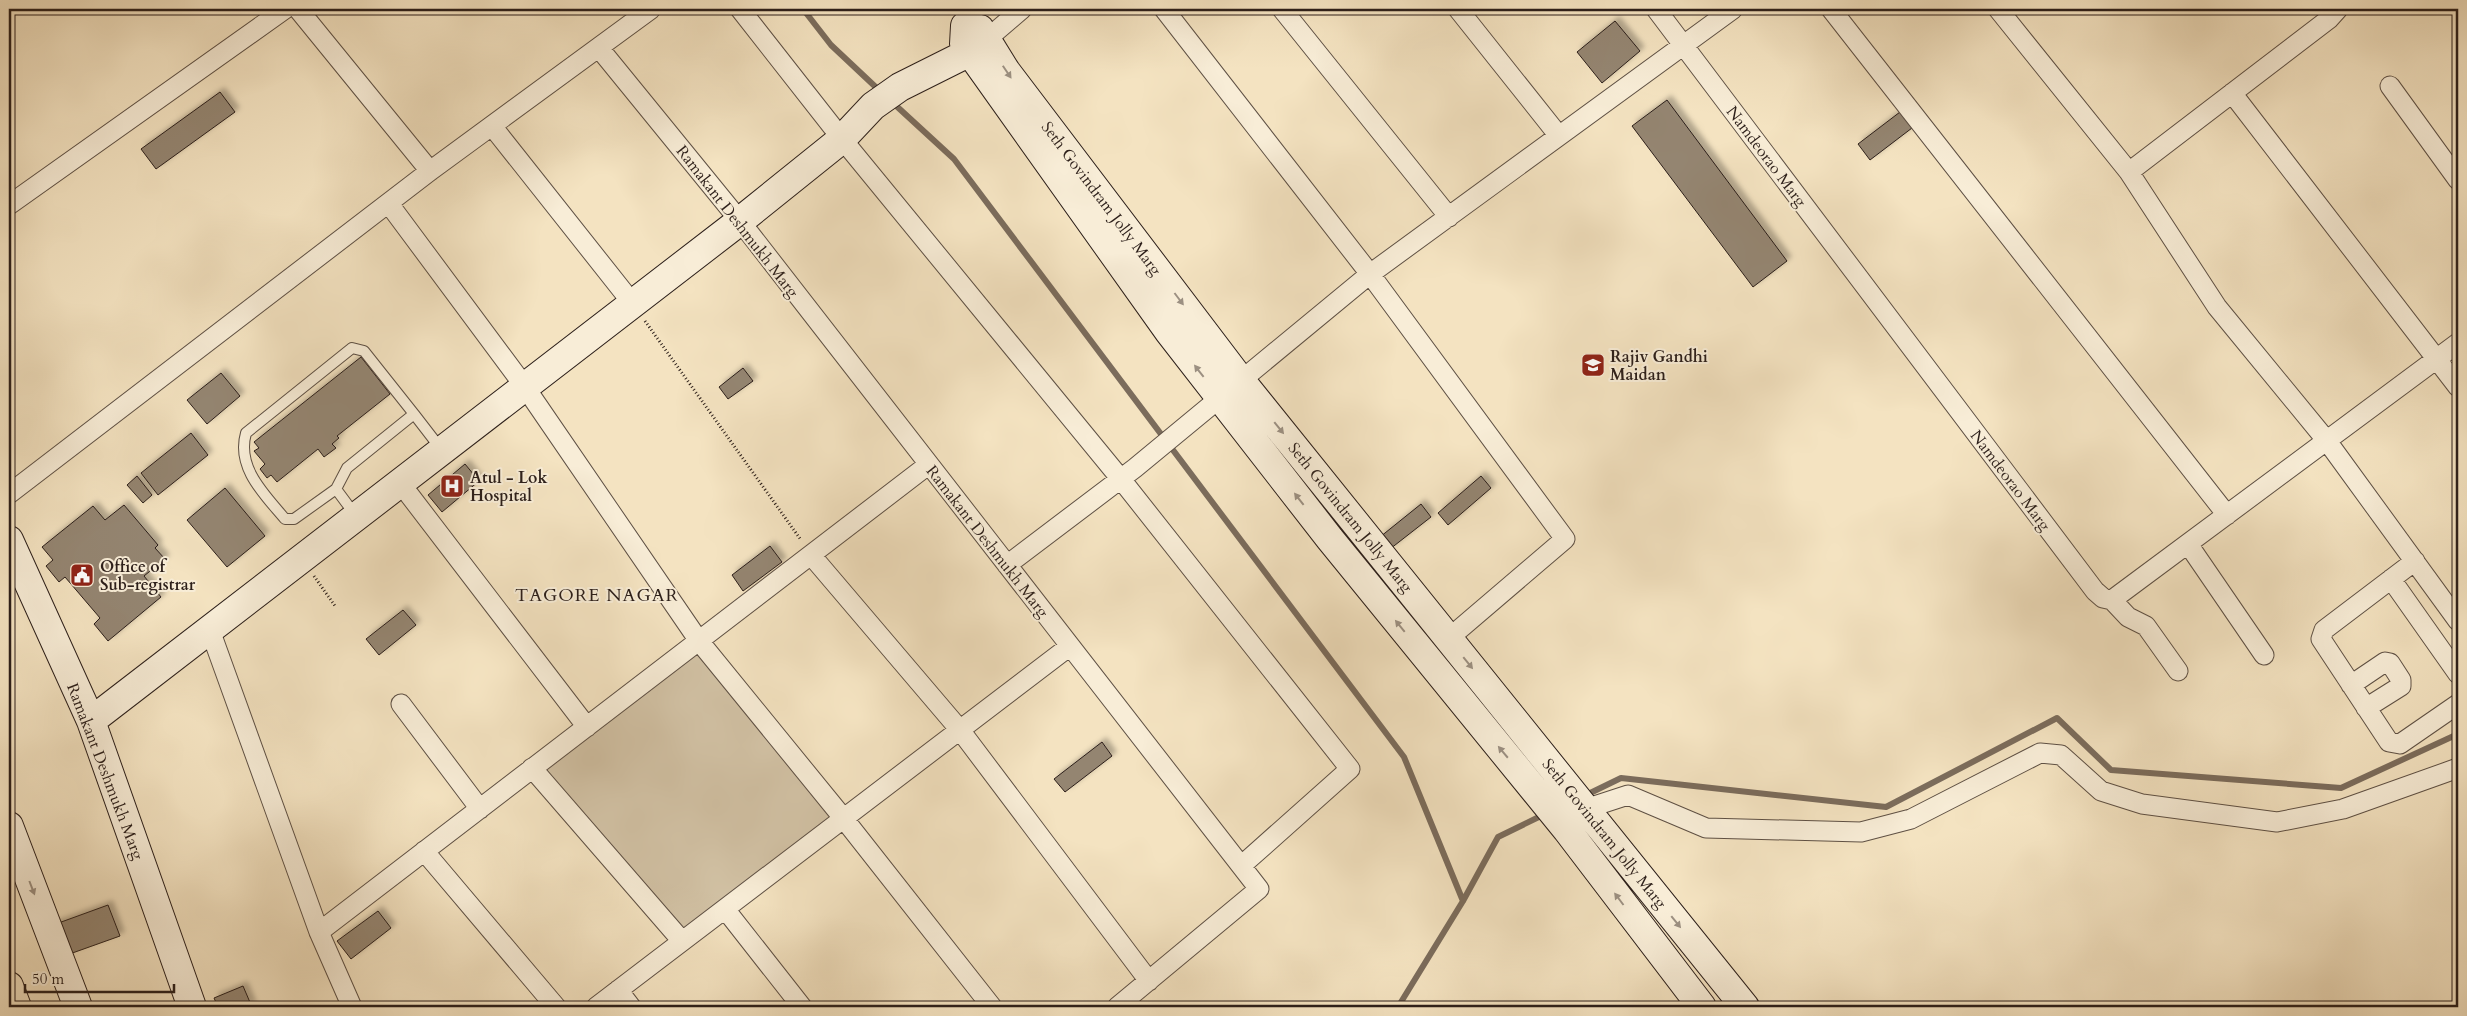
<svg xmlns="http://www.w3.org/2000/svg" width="2467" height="1016" viewBox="0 0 2467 1016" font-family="Cardo,serif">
<defs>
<filter id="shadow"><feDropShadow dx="4.5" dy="-4.5" stdDeviation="2.5" flood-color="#0004"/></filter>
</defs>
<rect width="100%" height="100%" fill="#f4e3c1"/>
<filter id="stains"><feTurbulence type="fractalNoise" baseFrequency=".004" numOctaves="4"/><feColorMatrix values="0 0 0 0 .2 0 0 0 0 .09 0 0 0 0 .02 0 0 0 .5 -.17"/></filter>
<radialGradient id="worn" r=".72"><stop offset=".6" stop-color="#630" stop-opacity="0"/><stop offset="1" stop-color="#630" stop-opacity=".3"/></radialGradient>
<path fill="#d2c2a5" stroke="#7f7060" d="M 699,641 L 844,819 L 682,941 L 532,768 Z"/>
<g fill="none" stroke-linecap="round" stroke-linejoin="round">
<path stroke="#7b6c5c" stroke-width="6" d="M 803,9 L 831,45 L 881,92
M 892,102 L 954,159 L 1404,757 L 1463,901
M 1584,796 L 1621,778 L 1886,807 L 2057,718 L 2111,770 L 2341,788 L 2458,734
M 1398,1007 L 1463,901 L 1498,837 L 1545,814"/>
</g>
<path fill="#948571" stroke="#2c1f1a" filter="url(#shadow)" d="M 1615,21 L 1640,51 L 1602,83 L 1577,52 Z
M 220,92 L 235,112 L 156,169 L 141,149 Z
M 1667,100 L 1787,261 L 1753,287 L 1632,126 Z
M 1900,112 L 1912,128 L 1870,160 L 1858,144 Z
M 361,357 L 390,394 L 337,436 L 339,438 L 332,444 L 336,448 L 324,457 L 318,449 L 277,482 L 271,475 L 267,478 L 260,469 L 265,464 L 254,451 L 259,448 L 254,442 Z
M 743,368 L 753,381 L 728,399 L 719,387 Z
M 221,373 L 240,396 L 207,424 L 187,400 Z
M 191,433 L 208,455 L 158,495 L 141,473 Z
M 465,464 L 479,481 L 442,512 L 428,495 Z
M 137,476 L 152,495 L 143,503 L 127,485 Z
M 1481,476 L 1491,488 L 1448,525 L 1438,513 Z
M 225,488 L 265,536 L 227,567 L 187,520 Z
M 1421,504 L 1431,517 L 1390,549 L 1380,537 Z
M 124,505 L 158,545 L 155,548 L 165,559 L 144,576 L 161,597 L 108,641 L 94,624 L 100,618 L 65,577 L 59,582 L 46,566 L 53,560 L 42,547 L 93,506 L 105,520 Z
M 770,546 L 782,562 L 743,591 L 732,575 Z
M 403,610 L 416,625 L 379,655 L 366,639 Z
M 1102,742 L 1112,756 L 1065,792 L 1054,779 Z
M 108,905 L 120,936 L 64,956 L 53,925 Z
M 378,911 L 391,928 L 351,959 L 337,941 Z
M 243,986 L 252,1007 L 218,1007 L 214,998 Z"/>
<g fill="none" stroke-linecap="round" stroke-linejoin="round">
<g stroke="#5e5044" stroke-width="12">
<path id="lane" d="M 352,348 L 364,351 L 414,414 L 347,468 L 336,489 L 294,519 L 285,519 C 265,495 236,468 246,433 Z
M 414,414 L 441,449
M 336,489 L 356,516"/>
</g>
<g stroke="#5e5044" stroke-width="21">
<path id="street" d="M 298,9 L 430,171
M 740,9 L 842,139 L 1120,478 L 1350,769 L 1241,866
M 1164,9 L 1370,274 L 1565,539 L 1448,639
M 1282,9 L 1449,217
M 1458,9 L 1559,136
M 1656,9 L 2095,591 L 2103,598 L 2112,600 L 2120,594 L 2458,343
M 1831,9 L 2227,515
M 1998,9 L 2129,172 L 2217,307 L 2327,441 L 2458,621
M 987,39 L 1022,9
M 599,48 L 740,221 L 1259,889 L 1117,1007
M 2390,86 L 2458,180
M 2232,93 L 2458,387
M 492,126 L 633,304
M 2129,172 L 2329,19 L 2338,9
M 389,204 L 525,387 L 699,641 L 844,819 L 992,1007
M 9,205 L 285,9
M 401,484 L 587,727
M 9,494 L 430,171 L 651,9
M 2188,544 L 2264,655
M 811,555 L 960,730 L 1149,981
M 2415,561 L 2324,630 L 2321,639 L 2389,742 L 2400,744 L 2458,704
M 1007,565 L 1135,468 L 1370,274 L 1733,9
M 2391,579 L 2458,674
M 2112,600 L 2128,617 L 2146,626 L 2178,671
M 210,630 L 319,932 L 352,1007
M 2351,685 L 2385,662 L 2390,663 L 2401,680 L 2401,686 L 2366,708
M 401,704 L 480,809
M 532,768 L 682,941
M 1576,812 L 1628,795 L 1706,828 L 1861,832 L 1911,819 L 2040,753 L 2061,755 L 2101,791 L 2142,804 L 2277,822 L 2343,809 L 2458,768
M 424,851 L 556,1007
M 725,909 L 802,1007
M 319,932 L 928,465
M 618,990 L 631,1007
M 596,1007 L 1070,646"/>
</g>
<g stroke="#2c1f1a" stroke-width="30">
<path id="secondary" d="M 965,26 L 980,29 L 1006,71 L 1242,382 L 1745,1007
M 965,26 L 964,44 L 1169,332 L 1330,539 L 1567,830 L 1702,1007
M 9,540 L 91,721 L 192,1007
M 91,721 L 740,221 L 842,139 L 873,106 L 900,87 L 970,52 L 983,41
M 9,826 L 78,1007"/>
</g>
<g stroke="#2c1f1a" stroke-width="30">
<path id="highway" d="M 9,986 L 17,1007"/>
</g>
<path stroke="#2c1f1a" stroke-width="3" stroke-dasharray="1 2.5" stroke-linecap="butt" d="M 645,321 L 801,540
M 314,576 L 335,606"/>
<use href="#lane" stroke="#f8edd7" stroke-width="10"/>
<use href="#street" stroke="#f8edd7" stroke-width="19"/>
<use href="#secondary" stroke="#f8edd7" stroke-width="28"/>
<use href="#highway" stroke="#f4e3c1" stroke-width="28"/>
</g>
<defs><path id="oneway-solid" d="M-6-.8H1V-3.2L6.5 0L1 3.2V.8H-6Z" transform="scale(1.25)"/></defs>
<g fill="#9c9082">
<use href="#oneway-solid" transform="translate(1007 72) rotate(56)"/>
<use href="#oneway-solid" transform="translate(1179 299) rotate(53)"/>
<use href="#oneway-solid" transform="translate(1199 371) rotate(-128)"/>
<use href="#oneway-solid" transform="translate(1279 428) rotate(51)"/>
<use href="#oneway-solid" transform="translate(1299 499) rotate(-128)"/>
<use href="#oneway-solid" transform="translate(1400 626) rotate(-129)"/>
<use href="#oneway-solid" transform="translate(1468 663) rotate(51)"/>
<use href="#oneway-solid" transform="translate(1503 752) rotate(-130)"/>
<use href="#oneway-solid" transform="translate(32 888) rotate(69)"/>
<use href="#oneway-solid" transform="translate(1619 899) rotate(-127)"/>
<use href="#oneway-solid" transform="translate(1676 922) rotate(51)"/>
</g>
<defs>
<g id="school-square" transform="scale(1.25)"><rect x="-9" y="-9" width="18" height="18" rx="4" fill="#8f2418" stroke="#f8edd7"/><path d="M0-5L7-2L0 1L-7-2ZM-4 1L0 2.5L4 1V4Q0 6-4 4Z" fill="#fff"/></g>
<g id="hospital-square" transform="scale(1.25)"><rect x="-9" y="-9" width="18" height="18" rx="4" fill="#8f2418" stroke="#f8edd7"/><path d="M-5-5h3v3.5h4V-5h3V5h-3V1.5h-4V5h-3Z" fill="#fff"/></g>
<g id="civic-square" transform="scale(1.25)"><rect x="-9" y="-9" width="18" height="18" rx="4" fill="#8f2418" stroke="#f8edd7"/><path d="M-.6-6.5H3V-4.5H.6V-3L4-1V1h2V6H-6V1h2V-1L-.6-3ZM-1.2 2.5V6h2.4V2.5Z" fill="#fff"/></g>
</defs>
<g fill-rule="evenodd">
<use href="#school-square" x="1593" y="365"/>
<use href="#hospital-square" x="452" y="486"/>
<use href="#civic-square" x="82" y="575"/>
</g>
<g text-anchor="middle" stroke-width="4" stroke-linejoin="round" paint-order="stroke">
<g font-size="16" fill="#2c1f1a" stroke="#f8edd7">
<text transform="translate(1767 156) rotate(53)" y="6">Namdeorao Marg</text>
<text transform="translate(1102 198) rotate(53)" y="6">Seth Govindram Jolly Marg</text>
<text transform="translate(738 221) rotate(52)" y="6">Ramakant Deshmukh Marg</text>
<text transform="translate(2011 480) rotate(53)" y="6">Namdeorao Marg</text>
<text transform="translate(1351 517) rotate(51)" y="6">Seth Govindram Jolly Marg</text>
<text transform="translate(988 541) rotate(52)" y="6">Ramakant Deshmukh Marg</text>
<text transform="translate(106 771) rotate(69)" y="6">Ramakant Deshmukh Marg</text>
<text transform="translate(1605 833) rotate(51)" y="6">Seth Govindram Jolly Marg</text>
</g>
<g font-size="16" font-weight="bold" fill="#2c1f1a" stroke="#f8edd7" text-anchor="start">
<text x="1610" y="362">Rajiv Gandhi<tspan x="1610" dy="18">Maidan</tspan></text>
<text x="470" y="483">Atul - Lok<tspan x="470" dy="18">Hospital</tspan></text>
<text x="100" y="572">Office of<tspan x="100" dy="18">Sub-registrar</tspan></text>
</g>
<g font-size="18" letter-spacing="1" fill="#2c1f1a" stroke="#f8edd7">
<text x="597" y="601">TAGORE NAGAR</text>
</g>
</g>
<rect width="2467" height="1016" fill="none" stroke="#f4e3c1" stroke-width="30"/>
<rect x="10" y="10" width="2447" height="996" fill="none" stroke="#2c1f1a" stroke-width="2.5"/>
<rect x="15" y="15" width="2437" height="986" fill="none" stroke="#2c1f1a"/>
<path d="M25 984v8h149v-8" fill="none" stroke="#2c1f1a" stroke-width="2.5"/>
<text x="32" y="984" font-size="15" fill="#2c1f1a" stroke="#f8edd7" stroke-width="4" paint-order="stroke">50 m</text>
<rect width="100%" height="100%" filter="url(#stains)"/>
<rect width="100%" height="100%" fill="url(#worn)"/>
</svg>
